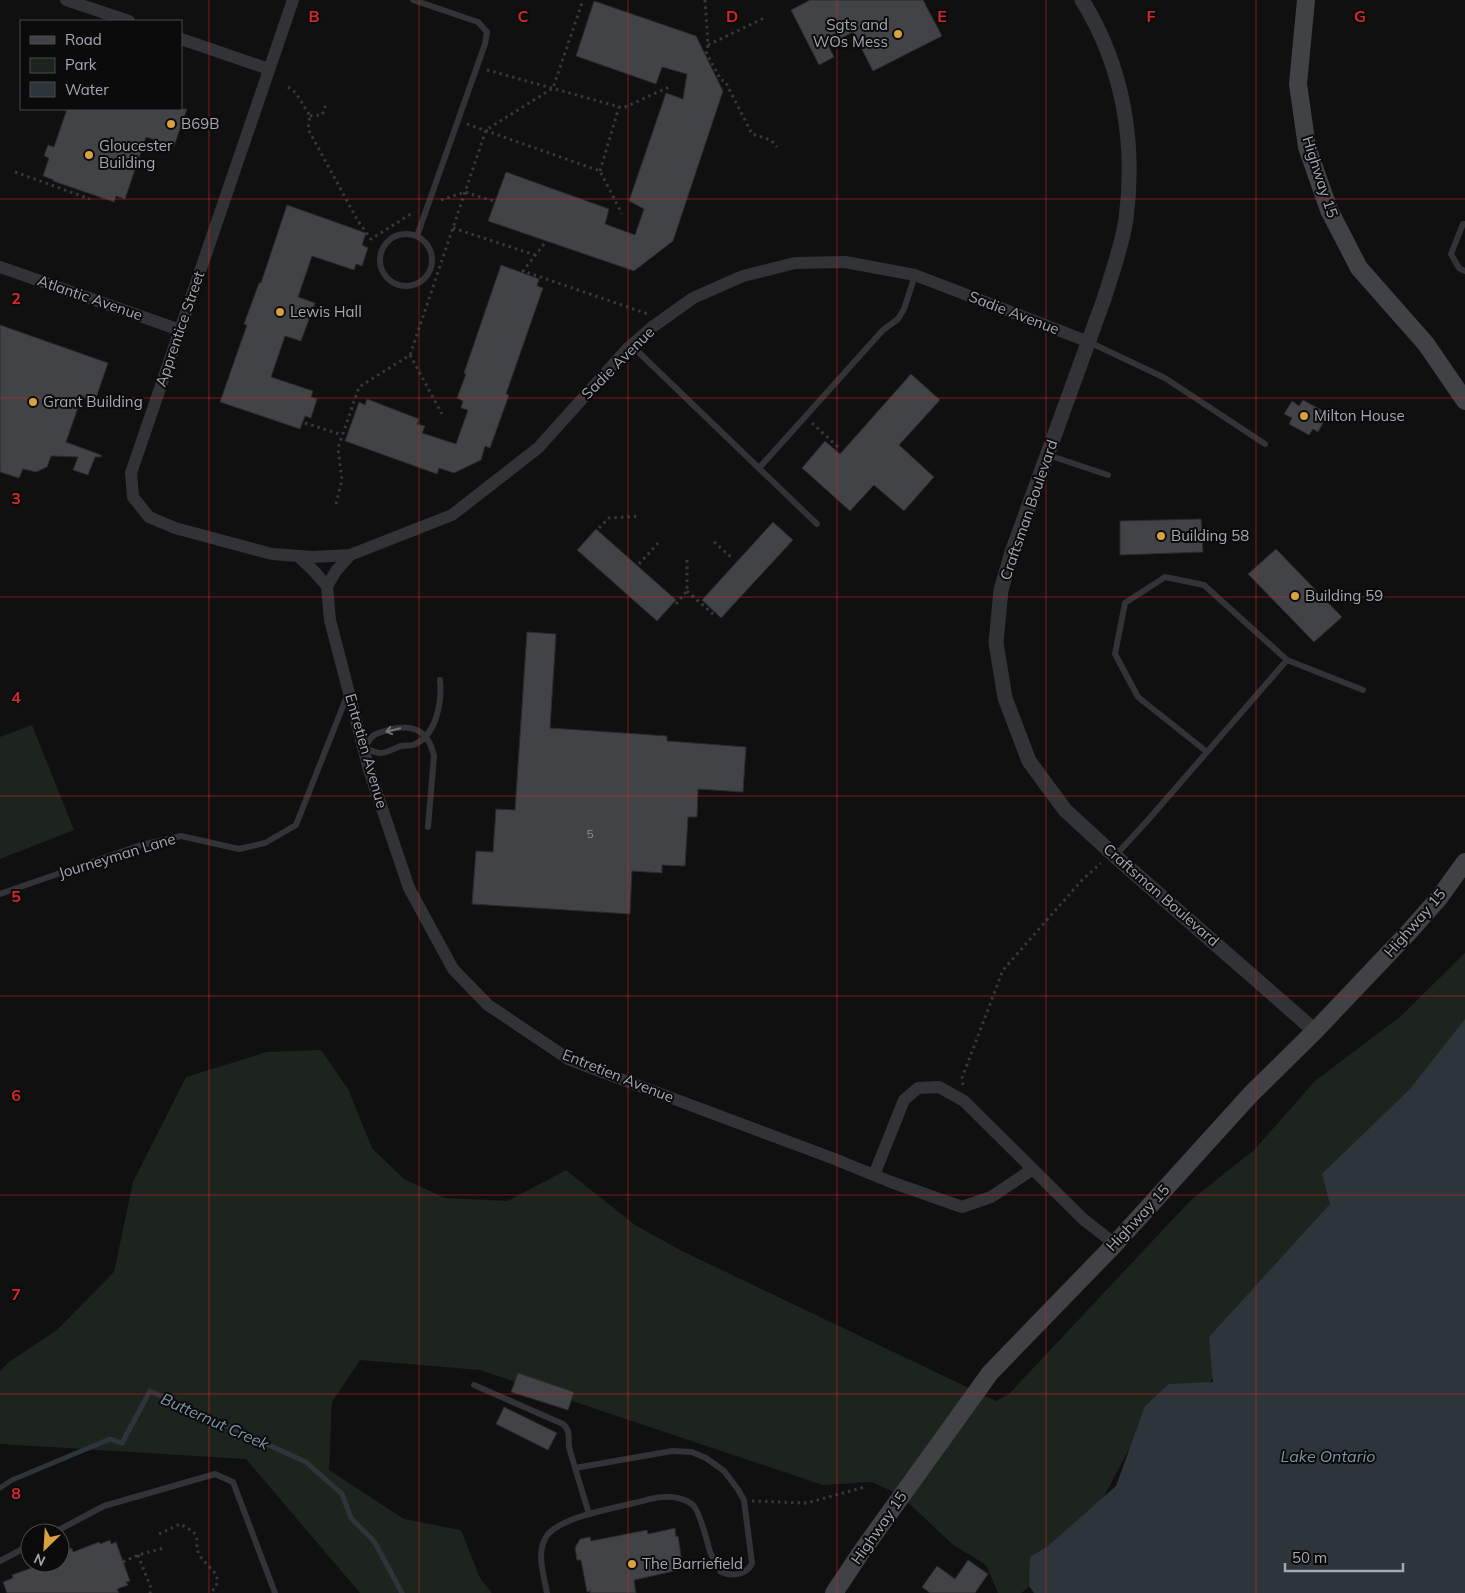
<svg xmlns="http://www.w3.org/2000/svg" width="1465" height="1593" viewBox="0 0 1465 1593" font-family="Mulish,sans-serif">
<rect width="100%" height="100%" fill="#101011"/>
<path fill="#1d241e" d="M 32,725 L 74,830 L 0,859 L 0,737 Z
M 1465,953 L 1465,1051 L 1243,1331 L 1200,1398 L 1138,1432 L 1089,1525 L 1043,1576 L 1021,1593 L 998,1593 L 986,1565 L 952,1544 L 900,1495 L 872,1482 L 823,1485 L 480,1370 L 360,1360 L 332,1402 L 329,1470 L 404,1519 L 461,1530 L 480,1578 L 492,1593 L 360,1593 L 246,1459 L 0,1444 L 0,1371 L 9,1362 L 57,1330 L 114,1272 L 133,1182 L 186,1077 L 267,1052 L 321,1050 L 348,1089 L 372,1148 L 404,1179 L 445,1198 L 508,1201 L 566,1170 L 635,1225 L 682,1251 L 996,1401 L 1009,1394 L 1190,1201 L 1254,1150 L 1315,1081 L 1401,1016 Z"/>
<path fill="#2d353a" d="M 1465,1019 L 1465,1593 L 1034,1593 L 1029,1586 L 1030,1557 L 1048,1546 L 1116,1486 L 1145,1406 L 1169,1384 L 1213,1382 L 1209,1337 L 1330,1204 L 1322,1174 L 1410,1089 Z"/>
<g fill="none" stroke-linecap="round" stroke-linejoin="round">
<path stroke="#2d353a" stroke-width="5" d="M 0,1488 L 12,1480 L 110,1439 L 122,1443 L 150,1391 L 306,1462 L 342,1494 L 351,1518 L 374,1541 L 402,1593"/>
</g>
<path fill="#424347" stroke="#2b2b2d" d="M 810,0 L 923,0 L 942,36 L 873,71 L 853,32 L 828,45 L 834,57 L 819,65 L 791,10 Z
M 594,1 L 696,36 L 723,91 L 673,241 L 634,271 L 488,221 L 506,172 L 609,209 L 605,224 L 635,235 L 644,209 L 629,201 L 666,93 L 683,99 L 687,74 L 662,67 L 656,84 L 576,56 Z
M 67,109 L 187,109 L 174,146 L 146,137 L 125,199 L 116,196 L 114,202 L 53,181 L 54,180 L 43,176 L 49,158 L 44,156 L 48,145 L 54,147 Z
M 287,205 L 366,233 L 362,245 L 368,248 L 362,266 L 356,264 L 354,270 L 312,256 L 298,297 L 315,303 L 301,341 L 285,336 L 271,377 L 313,391 L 311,397 L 317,399 L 311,418 L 305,416 L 300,429 L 220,402 L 247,325 L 244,324 L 259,283 L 261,283 Z
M 501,265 L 539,279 L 537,286 L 543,288 L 506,394 L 509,395 L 490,448 L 485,446 L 481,460 L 454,473 L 439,468 L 437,474 L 345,441 L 359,402 L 365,405 L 367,399 L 419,419 L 417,424 L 425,426 L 422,433 L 456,444 L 468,410 L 461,408 L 463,401 L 457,398 L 466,374 L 464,373 Z
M 0,325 L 108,363 L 95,401 L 82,396 L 66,442 L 101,455 L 101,457 L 95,457 L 88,475 L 73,470 L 78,457 L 51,456 L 47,467 L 36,472 L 23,469 L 19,478 L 0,472 Z
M 911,374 L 940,400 L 899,445 L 934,477 L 904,511 L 874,485 L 850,511 L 802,468 L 825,441 L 840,454 Z
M 1303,400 L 1323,411 L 1319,419 L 1324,421 L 1318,432 L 1313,429 L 1309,435 L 1289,424 L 1292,418 L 1284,414 L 1292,401 L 1299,406 Z
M 1201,519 L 1203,552 L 1120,555 L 1120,521 Z
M 773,522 L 793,540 L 721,618 L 702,600 Z
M 596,529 L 676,600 L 657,621 L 577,550 Z
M 1276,549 L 1342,617 L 1314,642 L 1248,574 Z
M 527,632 L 556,634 L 550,728 L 667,736 L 667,741 L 746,747 L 743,792 L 698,789 L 697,817 L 688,817 L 685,866 L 662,865 L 662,873 L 632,871 L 630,914 L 472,904 L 476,851 L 493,852 L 496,809 L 515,810 Z
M 518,1373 L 574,1392 L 568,1410 L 511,1392 Z
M 504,1407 L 557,1433 L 548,1450 L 496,1424 Z
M 675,1528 L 676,1537 L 678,1536 L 683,1569 L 634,1580 L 636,1593 L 590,1593 L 590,1591 L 587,1592 L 581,1560 L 577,1560 L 575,1548 L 580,1539 L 590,1537 L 591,1541 L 647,1530 L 648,1534 Z
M 110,1540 L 111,1544 L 116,1542 L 130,1581 L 126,1582 L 128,1585 L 117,1589 L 119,1593 L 7,1593 L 3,1582 L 13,1578 L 12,1575 L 37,1566 L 36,1563 L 60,1563 L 60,1552 L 72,1548 L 73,1552 L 99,1542 L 100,1544 Z
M 968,1560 L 988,1574 L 975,1593 L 930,1593 L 922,1587 L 937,1566 L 955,1579 Z"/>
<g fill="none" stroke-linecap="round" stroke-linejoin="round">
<path stroke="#38393d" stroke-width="3" stroke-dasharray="2.5 4" stroke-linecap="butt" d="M 705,0 L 708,45 L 706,52 L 721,80 L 725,81 L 752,134 L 771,140 L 777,147
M 708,45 L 764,18
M 487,70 L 623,108 L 669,87
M 288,87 L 296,93 L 310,116 L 308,129 L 358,221 L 371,239 L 414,212
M 64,109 L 65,109
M 310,116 L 322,115 L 327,102
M 467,124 L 600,171 L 622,214
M 600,171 L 619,107
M 15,172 L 90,199
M 441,200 L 465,192 L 493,201
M 453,228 L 535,255
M 544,244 L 523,271 L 648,314
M 410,355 L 442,414
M 305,423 L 342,435
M 812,423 L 839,448
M 336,504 L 342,480 L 338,448 L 359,387 L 410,355 L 486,130 L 553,88 L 583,0
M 599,528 L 609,518 L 640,516
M 714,542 L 732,558
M 639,564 L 659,542
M 687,591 L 714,615
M 676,604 L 687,591 L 687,560
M 963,1085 L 962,1078 L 1003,970 L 1082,880 L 1101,863
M 752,1501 L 807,1503 L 865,1487
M 159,1534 L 180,1524 C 188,1529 198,1531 197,1543 C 197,1547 197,1550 199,1554 C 206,1568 229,1576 210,1593
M 138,1555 L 151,1588 L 150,1593
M 123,1562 L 138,1555 L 164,1548"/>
<path stroke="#323336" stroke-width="6" d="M 413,0 L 478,22 L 487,32 L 485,44 L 417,236
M 1465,224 L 1463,224 L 1451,254 L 1459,268 L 1465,271
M380 260a26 26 0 1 1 52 0a26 26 0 1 1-52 0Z
M 1089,342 L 1165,378 L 1265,444
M 631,345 L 817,524
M 1048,455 L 1108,475
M 759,468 L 883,330 L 898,319 L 904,309 L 915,275
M 1207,752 L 1138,697 L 1115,654 L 1125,603 L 1165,577 L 1204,585 L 1287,660 L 1363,690
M 428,827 L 434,756 C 428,728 410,723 385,731 C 382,732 377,733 374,735 C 370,738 367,744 364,748 C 368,749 374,752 379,753 C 386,754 394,748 401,746 C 405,745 410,746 413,745 C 437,736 442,701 440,680
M 1115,856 L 1148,820 L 1287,660
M 0,894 L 141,845 L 181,836 L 239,849 L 265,843 L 296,825 L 347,696
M 474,1385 L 563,1424 C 571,1431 568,1438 569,1447 C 571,1454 573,1461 575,1468
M 53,1533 L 104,1506 L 215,1474 L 233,1482 L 275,1593
M 0,1561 L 30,1545
M 547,1593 C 544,1576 536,1553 546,1537 C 559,1517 611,1509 634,1503 C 644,1501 654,1497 664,1497 C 673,1496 686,1499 693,1505 C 700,1512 707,1541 710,1552 C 713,1559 716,1565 721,1572 C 732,1577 747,1575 752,1563 L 744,1500 L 737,1488 L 724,1471 L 706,1458 L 692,1452 L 672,1451 L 575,1468 L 589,1514"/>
<path stroke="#323336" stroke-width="12" d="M 66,0 L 129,21
M 293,0 L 131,473 L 133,497 L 149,517 L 175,528 L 272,554 L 312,557 L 350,555 L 452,515 L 538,448 L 628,348 L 651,328 L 693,298 L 743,276 L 795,263 L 845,262 L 915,275 L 1089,342
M 181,39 L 269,69
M 0,267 L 180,330
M 350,555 L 336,571 L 327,586 L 330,620 L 369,770 L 409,888 L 453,969 L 488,1005 L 570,1060 L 832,1158 L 891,1182 L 962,1207 L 991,1197 L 1033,1169
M 298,556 L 312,569 L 327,586
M 874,1175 L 904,1100 L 918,1088 L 939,1087 L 964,1101 L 1083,1219 L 1115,1244"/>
<path stroke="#323336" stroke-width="15" d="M 1082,0 C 1123,66 1136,142 1126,219 C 1122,246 1112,273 1104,299 L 1012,552 L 1001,590 L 996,643 L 1005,698 L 1029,761 L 1065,810 L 1115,856 L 1315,1031"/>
<path stroke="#404246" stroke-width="18" d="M 1306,0 L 1298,84 L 1307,147 L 1329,210 L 1359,268 L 1426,344 L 1465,401
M 834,1593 L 862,1551 L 990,1373 L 1115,1244 L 1251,1094 L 1315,1031 L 1408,933 L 1439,898 L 1465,862"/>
</g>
<defs><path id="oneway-shaft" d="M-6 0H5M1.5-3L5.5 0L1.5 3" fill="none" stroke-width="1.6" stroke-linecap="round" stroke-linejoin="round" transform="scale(1.25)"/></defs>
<use stroke="#70737a" href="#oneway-shaft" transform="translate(393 730) rotate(166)"/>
<path fill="none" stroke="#d62828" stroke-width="1" stroke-opacity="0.55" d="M 209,0 L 209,1593M 419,0 L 419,1593M 628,0 L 628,1593M 837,0 L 837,1593M 1046,0 L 1046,1593M 1256,0 L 1256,1593M 0,199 L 1465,199M 0,398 L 1465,398M 0,597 L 1465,597M 0,796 L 1465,796M 0,996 L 1465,996M 0,1195 L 1465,1195M 0,1394 L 1465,1394"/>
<g fill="#daa23f" stroke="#0b0b0c" stroke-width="2">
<circle cx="898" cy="34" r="5"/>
<circle cx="171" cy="124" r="5"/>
<circle cx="89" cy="155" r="5"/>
<circle cx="280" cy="312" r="5"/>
<circle cx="33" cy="402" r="5"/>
<circle cx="1304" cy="416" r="5"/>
<circle cx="1161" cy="536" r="5"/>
<circle cx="1295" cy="596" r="5"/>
<circle cx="632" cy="1564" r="5"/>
</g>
<g text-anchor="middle" stroke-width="4" stroke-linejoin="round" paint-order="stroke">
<g font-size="12" fill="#8b8f96">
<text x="590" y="838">5</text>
</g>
<g font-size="15" fill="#a3a8b1" stroke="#0b0b0c" text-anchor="start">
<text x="888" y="30" text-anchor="end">Sgts and<tspan x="888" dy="17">WOs Mess</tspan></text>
<text x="181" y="129">B69B</text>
<text x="99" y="151">Gloucester<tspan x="99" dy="17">Building</tspan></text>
<text x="290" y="317">Lewis Hall</text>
<text x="43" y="407">Grant Building</text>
<text x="1314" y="421">Milton House</text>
<text x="1171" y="541">Building 58</text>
<text x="1305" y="601">Building 59</text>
<text x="642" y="1569">The Barriefield</text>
</g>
<g font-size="15" fill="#a3a8b1" stroke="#0b0b0c">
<text transform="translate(1320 177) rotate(72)" y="5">Highway 15</text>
<text transform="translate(90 298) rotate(19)" y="5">Atlantic Avenue</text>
<text transform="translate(1014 313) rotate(21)" y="5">Sadie Avenue</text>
<text transform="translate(180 329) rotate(-71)" y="5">Apprentice Street</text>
<text transform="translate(618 363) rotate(-45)" y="5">Sadie Avenue</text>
<text transform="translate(1029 510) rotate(-71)" y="5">Craftsman Boulevard</text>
<text transform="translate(366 751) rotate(74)" y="5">Entretien Avenue</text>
<text transform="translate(117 856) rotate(-17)" y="5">Journeyman Lane</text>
<text transform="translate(1161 895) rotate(41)" y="5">Craftsman Boulevard</text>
<text transform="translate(1415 923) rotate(-49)" y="5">Highway 15</text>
<text transform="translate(618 1076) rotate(22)" y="5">Entretien Avenue</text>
<text transform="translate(1138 1218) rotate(-47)" y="5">Highway 15</text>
<text transform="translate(879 1528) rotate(-55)" y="5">Highway 15</text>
</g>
<g font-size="16" font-style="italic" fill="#7e95a8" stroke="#0b0b0c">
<text transform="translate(215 1421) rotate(24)" y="6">Butternut Creek</text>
<text x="1328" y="1462">Lake Ontario</text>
</g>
</g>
<g font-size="16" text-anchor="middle" font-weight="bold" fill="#d62828" stroke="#0b0b0c" stroke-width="4" stroke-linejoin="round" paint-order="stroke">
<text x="314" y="22">B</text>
<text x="523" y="22">C</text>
<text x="732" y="22">D</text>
<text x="942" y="22">E</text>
<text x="1151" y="22">F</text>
<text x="1360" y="22">G</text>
<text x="16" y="304">2</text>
<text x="16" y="504">3</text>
<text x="16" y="703">4</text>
<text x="16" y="902">5</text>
<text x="16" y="1101">6</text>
<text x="16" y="1300">7</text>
<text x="16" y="1499">8</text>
</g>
<rect x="20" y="20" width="162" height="90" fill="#0b0b0c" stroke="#484a4e"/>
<rect x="30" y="36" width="25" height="8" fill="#404246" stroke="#484a4e"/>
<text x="65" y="45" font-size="15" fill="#a3a8b1">Road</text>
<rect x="30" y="58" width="25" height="15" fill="#1d241e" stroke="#484a4e"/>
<text x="65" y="70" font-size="15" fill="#a3a8b1">Park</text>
<rect x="30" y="82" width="25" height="15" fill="#2d353a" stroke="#484a4e"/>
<text x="65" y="95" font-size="15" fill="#a3a8b1">Water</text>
<g transform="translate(45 1548) rotate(205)"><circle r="24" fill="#0b0b0c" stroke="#484a4e"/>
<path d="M0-4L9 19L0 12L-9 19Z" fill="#daa23f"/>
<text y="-8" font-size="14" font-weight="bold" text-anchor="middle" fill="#a3a8b1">N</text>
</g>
<path d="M1285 1563v8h118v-8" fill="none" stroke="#a3a8b1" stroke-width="2.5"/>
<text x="1292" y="1563" font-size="15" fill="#a3a8b1" stroke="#0b0b0c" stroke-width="4" paint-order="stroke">50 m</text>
</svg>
